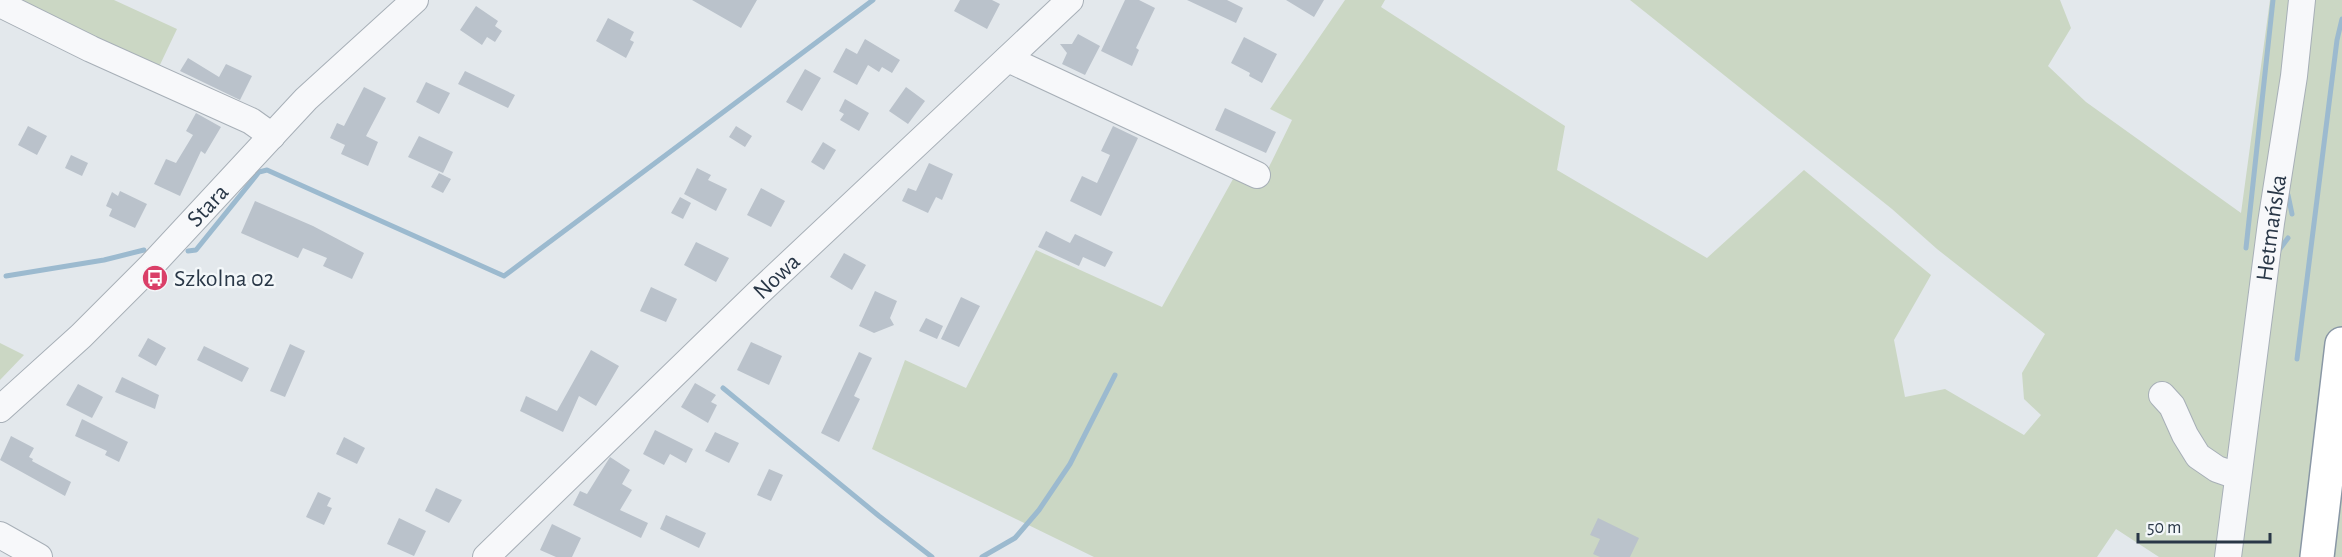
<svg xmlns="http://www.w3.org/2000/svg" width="2342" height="557" viewBox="0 0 2342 557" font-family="'Alegreya Sans',sans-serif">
<rect width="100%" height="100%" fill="#e3e8ec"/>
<path fill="#cbd7c4" d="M 5,0 L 114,0 L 177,29 L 157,71 Z
M 1345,0 L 1385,0 L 1381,7 L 1565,126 L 1557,170 L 1707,258 L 1804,170 L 1931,275 L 1894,340 L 1905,397 L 1945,389 L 2024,435 L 2041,415 L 2024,399 L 2022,373 L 2045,334 L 1937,249 L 1892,209 L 1630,0 L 2060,0 L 2071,28 L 2048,66 L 2086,102 L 2241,213 L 2270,0 L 2342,0 L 2342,557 L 2159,557 L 2116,529 L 2097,557 L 1094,557 L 872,449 L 905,360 L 966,388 L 1036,250 L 1162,307 L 1243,161 L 1267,171 L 1292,120 L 1270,109 Z
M 0,343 L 24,355 L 0,380 Z"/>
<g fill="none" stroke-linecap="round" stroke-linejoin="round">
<path stroke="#9cbacf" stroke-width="5" d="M 2288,195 L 2292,214
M 2246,248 L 2273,0
M 188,251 L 196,250 L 259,172 L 267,170 L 504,276 L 873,0
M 2278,255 L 2279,250 L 2288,238
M 6,276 L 104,260 L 144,250
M 2297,359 L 2337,40 L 2342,19
M 723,388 L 879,516 L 932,557
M 982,557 L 1015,538 L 1039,510 L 1070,464 L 1115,375"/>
</g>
<path fill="#bac2cb" d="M 692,0 L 757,0 L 741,28 Z
M 960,0 L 992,0 L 1000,4 L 987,29 L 954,11 Z
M 1125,0 L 1139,0 L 1155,8 L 1136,48 L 1139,50 L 1132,66 L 1101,51 Z
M 1187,0 L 1227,0 L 1243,8 L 1236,23 Z
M 1286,0 L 1324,0 L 1314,17 Z
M 476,6 L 498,21 L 495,26 L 502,31 L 495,42 L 487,37 L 482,45 L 460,30 Z
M 608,18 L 634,32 L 630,40 L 634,42 L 626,58 L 596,41 Z
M 1078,34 L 1100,46 L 1085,75 L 1062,64 L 1067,53 L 1060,44 L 1072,44 Z
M 1244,37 L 1277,54 L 1262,83 L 1249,76 L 1250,73 L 1231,63 Z
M 865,39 L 900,60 L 892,73 L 882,67 L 879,72 L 868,65 L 857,85 L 833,72 L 846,48 L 857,54 Z
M 188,58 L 219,77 L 226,64 L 252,76 L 240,100 L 180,71 Z
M 805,69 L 821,78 L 802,111 L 786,102 Z
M 465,71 L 515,95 L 508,108 L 458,84 Z
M 426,82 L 450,93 L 439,114 L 416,102 Z
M 364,87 L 386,98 L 366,136 L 378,142 L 368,166 L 341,154 L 345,145 L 330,138 L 337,123 L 344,126 Z
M 906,87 L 925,101 L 908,124 L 889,111 Z
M 845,99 L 869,113 L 859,131 L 840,120 L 844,114 L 839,111 Z
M 1225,108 L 1276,132 L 1266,153 L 1215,130 Z
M 196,113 L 221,127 L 205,154 L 201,151 L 180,196 L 154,184 L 166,159 L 176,163 L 193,135 L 186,131 Z
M 28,126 L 47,136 L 37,155 L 18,145 Z
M 736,126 L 752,136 L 745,147 L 729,137 Z
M 1113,126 L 1138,138 L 1101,216 L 1070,201 L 1082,176 L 1097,183 L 1110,155 L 1101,151 Z
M 419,136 L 453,152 L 443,173 L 408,157 Z
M 823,142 L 836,150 L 824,170 L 811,162 Z
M 71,155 L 88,163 L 82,176 L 65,168 Z
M 929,163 L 953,174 L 942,200 L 936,197 L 928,213 L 902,201 L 908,188 L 916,191 Z
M 697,168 L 711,175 L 708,180 L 727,189 L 716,211 L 684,194 Z
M 439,173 L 451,179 L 443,193 L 431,187 Z
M 761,188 L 785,201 L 771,227 L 747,215 Z
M 120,191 L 147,204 L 135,228 L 109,216 L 112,209 L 106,206 L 112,192 L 118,196 Z
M 680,197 L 691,203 L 683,219 L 671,213 Z
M 255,201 L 313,226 L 364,253 L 352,279 L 323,266 L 327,258 L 303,248 L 298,258 L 241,233 Z
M 1046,231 L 1070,243 L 1075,234 L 1113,252 L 1105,267 L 1083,257 L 1079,266 L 1038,247 Z
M 696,242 L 729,258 L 716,282 L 684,265 Z
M 844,253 L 866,265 L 852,290 L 830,277 Z
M 651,287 L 677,299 L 666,322 L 640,311 Z
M 875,291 L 897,301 L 890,318 L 894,325 L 874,333 L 859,326 Z
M 961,297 L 980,306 L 959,347 L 941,339 Z
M 926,318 L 943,326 L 937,339 L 919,331 Z
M 148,338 L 166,348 L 156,366 L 138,356 Z
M 751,342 L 782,356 L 769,385 L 737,370 Z
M 290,344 L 305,351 L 285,397 L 270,391 Z
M 204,346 L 249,368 L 242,382 L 197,360 Z
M 591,350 L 619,366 L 596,406 L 579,396 L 563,432 L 520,411 L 526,396 L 557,411 Z
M 859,352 L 872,358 L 854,396 L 860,399 L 839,442 L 821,433 Z
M 122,377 L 159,395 L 155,409 L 115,392 Z
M 695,383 L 716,395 L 711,402 L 717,405 L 708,423 L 681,407 Z
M 78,384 L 103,397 L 92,418 L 66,405 Z
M 82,419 L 128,442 L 119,462 L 105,455 L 107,451 L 75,436 Z
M 655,430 L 693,449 L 686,463 L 670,454 L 664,465 L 643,454 Z
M 715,432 L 739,443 L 729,463 L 705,451 Z
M 11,436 L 34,448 L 29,457 L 33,459 L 32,461 L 71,482 L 65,496 L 0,460 Z
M 344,437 L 365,448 L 357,464 L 336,454 Z
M 610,457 L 630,470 L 622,484 L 632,490 L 620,510 L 648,523 L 641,538 L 573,505 L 580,491 L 587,494 Z
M 769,469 L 783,475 L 771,501 L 757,495 Z
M 436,488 L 462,500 L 449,523 L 425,511 Z
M 318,492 L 331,498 L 327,506 L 332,508 L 324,525 L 306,517 Z
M 666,515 L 706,533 L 699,548 L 660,529 Z
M 399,518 L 426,531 L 414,556 L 387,544 Z
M 1598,518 L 1639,538 L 1630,557 L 1600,557 L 1593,554 L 1600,539 L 1590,535 Z
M 552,524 L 581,538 L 572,557 L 556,557 L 540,550 Z"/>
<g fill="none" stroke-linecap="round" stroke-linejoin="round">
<g stroke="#a7afb7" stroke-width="28">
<g id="minor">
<path d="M 0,4 L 91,49 L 251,121 L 272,136"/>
<path d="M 1008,59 L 1257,175"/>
<path d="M 2162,395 L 2172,406 L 2185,435 L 2198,456 L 2217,469 L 2237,476"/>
<path id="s1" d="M 0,409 L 81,336 L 150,267 L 306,99 L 415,0"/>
<path d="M 0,535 L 39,557"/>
<path id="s2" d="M 486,557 L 756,295 L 1070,0"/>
<path id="s3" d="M 2228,557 L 2271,223 L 2294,76 L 2302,0"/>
</g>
</g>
<g stroke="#8997a5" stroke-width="36">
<path id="highway" d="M 2317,557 L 2342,344"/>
</g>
<use href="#minor" stroke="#f7f8fa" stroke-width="26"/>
<use href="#highway" stroke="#fff" stroke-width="33"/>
</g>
<defs>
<g id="bus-disc" transform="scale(1.35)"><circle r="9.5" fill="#da3f68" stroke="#f3f7f9"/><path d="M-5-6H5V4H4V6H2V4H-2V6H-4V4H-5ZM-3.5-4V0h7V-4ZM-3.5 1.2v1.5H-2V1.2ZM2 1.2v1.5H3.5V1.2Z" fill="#fff"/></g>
</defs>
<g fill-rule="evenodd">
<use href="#bus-disc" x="155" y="278"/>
</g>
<g text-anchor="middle" stroke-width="5" stroke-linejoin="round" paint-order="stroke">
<g font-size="24" fill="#293747" stroke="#f3f7f9">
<text dy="8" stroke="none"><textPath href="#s1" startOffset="291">Stara</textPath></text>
<text dy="8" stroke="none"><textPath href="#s3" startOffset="332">Hetmańska</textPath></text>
<text dy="8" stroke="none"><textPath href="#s2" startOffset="404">Nowa</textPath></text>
</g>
<g font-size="24" fill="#293747" stroke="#f3f7f9" text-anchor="start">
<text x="174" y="286">Szkolna 02</text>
</g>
</g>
<path d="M2138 533v9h132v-9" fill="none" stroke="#293747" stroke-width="3"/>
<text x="2147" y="533" font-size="18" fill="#293747" stroke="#f3f7f9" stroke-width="4.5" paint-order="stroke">50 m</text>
</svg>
